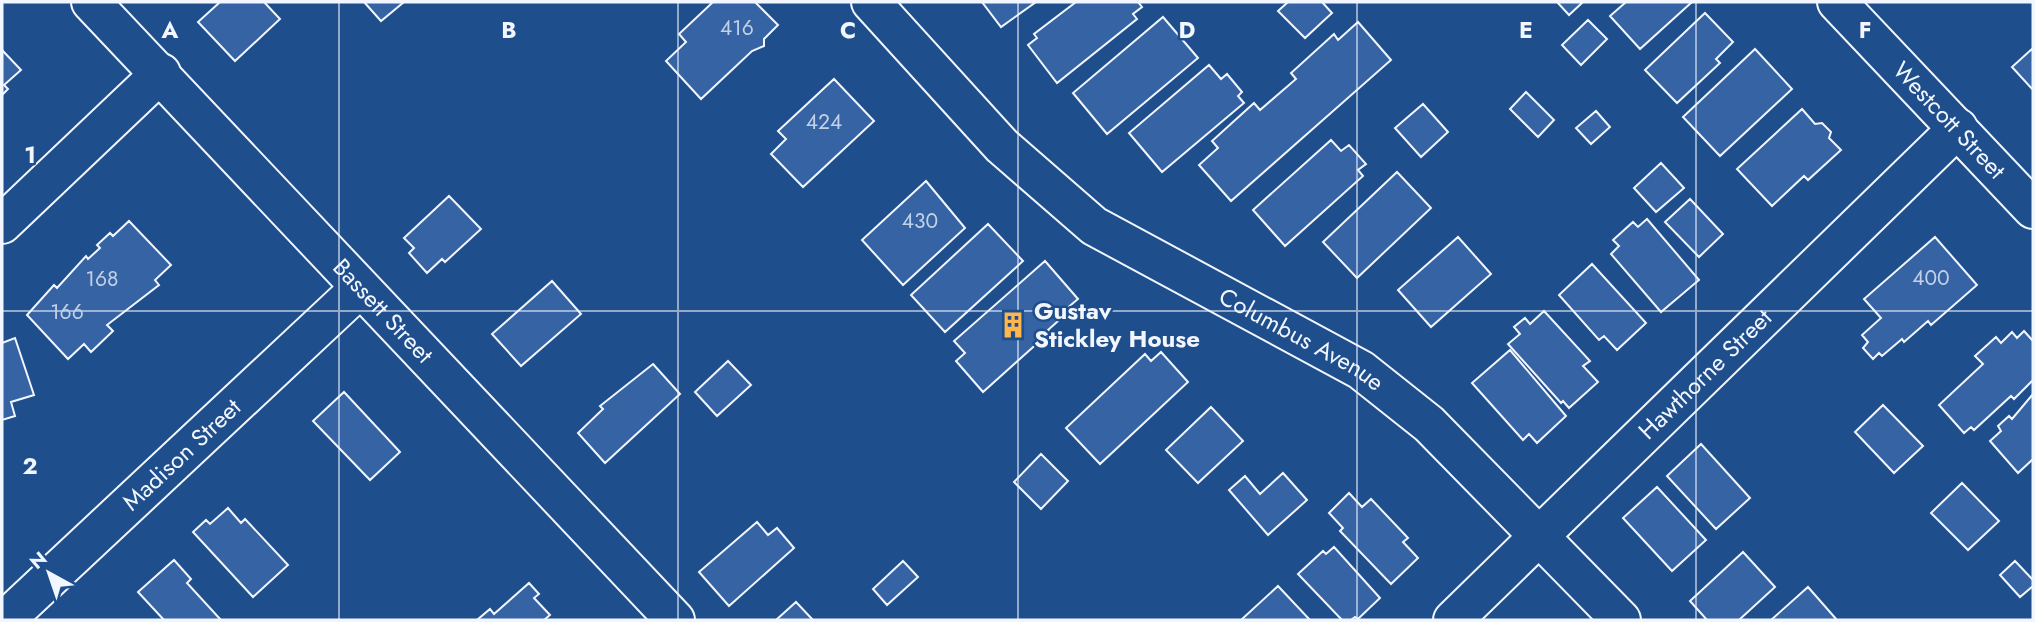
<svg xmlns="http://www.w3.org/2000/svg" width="2035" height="622" viewBox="0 0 2035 622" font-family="Jost,sans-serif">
<rect width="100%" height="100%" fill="#1f4e8c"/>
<path fill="#3563a3" stroke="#f2f6ff" stroke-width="2" d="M 220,2 L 264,2 L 280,19 L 235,61 L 198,22 Z
M 364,2 L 404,2 L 381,21 Z
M 713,2 L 755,2 L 778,25 L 764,39 L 764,46 L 752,51 L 701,99 L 666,61 L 686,42 L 679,34 Z
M 982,2 L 1036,2 L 1001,27 Z
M 1076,2 L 1138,2 L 1142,7 L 1133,14 L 1137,19 L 1057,83 L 1028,45 L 1037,38 L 1034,34 Z
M 1288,2 L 1322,2 L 1332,13 L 1305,38 L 1278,11 Z
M 1557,2 L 1583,2 L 1569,15 Z
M 1626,2 L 1692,2 L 1640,49 L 1610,16 Z
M 1705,13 L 1733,42 L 1716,59 L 1720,63 L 1677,103 L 1645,70 Z
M 1163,17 L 1198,58 L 1107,134 L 1073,93 Z
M 1588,20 L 1607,39 L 1581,65 L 1562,45 Z
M 1358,22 L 1391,60 L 1231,201 L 1199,165 L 1218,148 L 1212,141 L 1254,103 L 1260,110 L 1296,79 L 1291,73 L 1334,34 L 1338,40 Z
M 2033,48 L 2033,90 L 2012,67 Z
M 1755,49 L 1792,89 L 1720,156 L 1683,117 Z
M 2,50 L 21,70 L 4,85 L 8,89 L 2,95 Z
M 1209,65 L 1221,79 L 1227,74 L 1242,92 L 1238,96 L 1244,103 L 1162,172 L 1129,133 Z
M 834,79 L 874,121 L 803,187 L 771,154 L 786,139 L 778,131 Z
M 1526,92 L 1554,120 L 1538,137 L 1510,109 Z
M 1423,104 L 1448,132 L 1421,157 L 1395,128 Z
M 1802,109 L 1815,124 L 1822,123 L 1831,132 L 1829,138 L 1841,150 L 1808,180 L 1804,176 L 1772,206 L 1737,169 Z
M 1596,111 L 1610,127 L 1591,144 L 1576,128 Z
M 1331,140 L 1341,151 L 1349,145 L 1366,164 L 1358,170 L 1363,176 L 1285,246 L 1253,210 Z
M 1661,163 L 1684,188 L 1656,212 L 1634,188 Z
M 1397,172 L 1431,208 L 1357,278 L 1323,242 Z
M 926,181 L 965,228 L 903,285 L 862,240 Z
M 449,196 L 481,229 L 445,262 L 442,259 L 427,273 L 409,253 L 414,248 L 404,238 Z
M 1690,199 L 1723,234 L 1699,257 L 1665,222 Z
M 1647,219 L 1699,280 L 1661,312 L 1611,254 L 1619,246 L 1613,240 L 1633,222 L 1638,227 Z
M 129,221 L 171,265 L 155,280 L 159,285 L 107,325 L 113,331 L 91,352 L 84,344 L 68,359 L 27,315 L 54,285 L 57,288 L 86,256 L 88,259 L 100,248 L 97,245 L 110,233 L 113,236 Z
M 988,224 L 1023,261 L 945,332 L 911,295 Z
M 1458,237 L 1491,274 L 1431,327 L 1398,290 Z
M 1935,237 L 1977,285 L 1931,325 L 1928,321 L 1904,342 L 1902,339 L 1882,356 L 1879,353 L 1873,359 L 1863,348 L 1868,342 L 1862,335 L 1881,318 L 1864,299 Z
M 1045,261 L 1078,299 L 1065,310 L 1067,313 L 1048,330 L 1050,332 L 983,392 L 956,361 L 965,353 L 954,341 Z
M 1592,264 L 1646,323 L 1617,350 L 1604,336 L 1599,340 L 1559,295 Z
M 552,281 L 581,314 L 521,366 L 492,334 Z
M 1544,311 L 1590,361 L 1583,366 L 1598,382 L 1569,408 L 1563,401 L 1561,403 L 1508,344 L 1520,334 L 1514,327 L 1525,318 L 1530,324 Z
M 2024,331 L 2033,341 L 2033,380 L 2014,399 L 2011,396 L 1974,430 L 1971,427 L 1964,433 L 1939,405 L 1983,364 L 1975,356 L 1996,337 L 2001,343 L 2012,332 L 2017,338 Z
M 15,338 L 34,395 L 11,402 L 15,416 L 2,420 L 2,343 Z
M 1510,350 L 1566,416 L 1537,443 L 1529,434 L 1523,440 L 1472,383 Z
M 1161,352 L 1188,382 L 1100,464 L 1066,428 L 1145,354 L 1151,361 Z
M 728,361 L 751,385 L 717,416 L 695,392 Z
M 653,364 L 680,394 L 605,463 L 578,433 L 603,409 L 600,406 Z
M 344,392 L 400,452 L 370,480 L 313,421 Z
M 2033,394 L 2033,459 L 2018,473 L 1990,441 L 2001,431 L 1998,426 L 2009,416 L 2012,419 Z
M 1883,405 L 1923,446 L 1894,473 L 1855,432 Z
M 1211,407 L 1243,441 L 1198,483 L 1166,450 Z
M 1701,444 L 1750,498 L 1716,529 L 1667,476 Z
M 1041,454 L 1068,481 L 1041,509 L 1014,482 Z
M 1283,473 L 1307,500 L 1268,535 L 1229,490 L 1245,476 L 1260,494 Z
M 1962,483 L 1999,521 L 1968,550 L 1931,513 Z
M 1657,487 L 1706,540 L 1672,571 L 1623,518 Z
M 1349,493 L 1362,507 L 1371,499 L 1408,538 L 1403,542 L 1418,558 L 1391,584 L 1340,531 L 1343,528 L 1329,513 Z
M 228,508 L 241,523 L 245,519 L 288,565 L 253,597 L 193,532 L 206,520 L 210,524 Z
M 757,522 L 768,535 L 777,528 L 794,548 L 729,606 L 699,572 Z
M 1334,547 L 1380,598 L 1358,619 L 1355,617 L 1351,620 L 1342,620 L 1298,574 L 1323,551 L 1326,554 Z
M 1743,552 L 1775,587 L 1739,620 L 1707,620 L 1690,601 Z
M 174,560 L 191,579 L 187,583 L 221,620 L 164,620 L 138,592 Z
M 903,561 L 918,577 L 887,605 L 873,589 Z
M 2015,561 L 2033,580 L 2033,586 L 2020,597 L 2000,575 Z
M 529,583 L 539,594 L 534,598 L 550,615 L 544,620 L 477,620 L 490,609 L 494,614 Z
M 1278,586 L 1310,620 L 1241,620 Z
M 1808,587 L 1837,620 L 1771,620 Z
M 796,602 L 813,620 L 776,620 Z"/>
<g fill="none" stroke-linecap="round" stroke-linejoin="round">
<g stroke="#f2f6ff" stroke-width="42">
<g id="minor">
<path id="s1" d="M 91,2 L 675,620"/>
<path id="s2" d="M 871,2 L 1002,146 L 1094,226 L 1361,370 L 1429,424 L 1621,620"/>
<path id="s3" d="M 1837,2 L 2033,209"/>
<path d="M 2,224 L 161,73"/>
<path id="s4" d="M 5,620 L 359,289"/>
<path id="s5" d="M 1453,620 L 1958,128"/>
</g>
</g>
<use href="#minor" stroke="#1f4e8c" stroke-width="38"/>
</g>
<path fill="none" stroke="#f2f6ff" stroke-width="2" stroke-opacity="0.55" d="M 339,2 L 339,620M 678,2 L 678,620M 1018,2 L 1018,620M 1357,2 L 1357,620M 1696,2 L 1696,620M 2,311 L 2033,311"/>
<defs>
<g id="building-bare" transform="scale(2.1)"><path d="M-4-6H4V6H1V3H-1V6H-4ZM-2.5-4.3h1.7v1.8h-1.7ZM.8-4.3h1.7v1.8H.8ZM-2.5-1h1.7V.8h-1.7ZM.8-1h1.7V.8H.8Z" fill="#ffb74d" stroke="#1f4e8c" stroke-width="2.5" paint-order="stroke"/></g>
</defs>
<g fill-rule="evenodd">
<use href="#building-bare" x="1013" y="325"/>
</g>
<g text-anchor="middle" stroke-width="5" stroke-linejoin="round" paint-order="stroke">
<g font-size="21" fill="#c3d1e8">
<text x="737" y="35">416</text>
<text x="824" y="129">424</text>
<text x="920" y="228">430</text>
<text x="1931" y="285">400</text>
<text x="102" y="286">168</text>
<text x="67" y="319">166</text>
</g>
<g font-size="24" fill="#f2f6ff" stroke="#1f4e8c">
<text dy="8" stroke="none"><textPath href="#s3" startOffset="163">Westcott Street</textPath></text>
<text dy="8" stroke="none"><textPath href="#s1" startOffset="425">Bassett Street</textPath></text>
<text dy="8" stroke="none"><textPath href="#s2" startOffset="553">Columbus Avenue</textPath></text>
<text dy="8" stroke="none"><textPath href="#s5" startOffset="352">Hawthorne Street</textPath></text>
<text dy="8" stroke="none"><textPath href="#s4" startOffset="242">Madison Street</textPath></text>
</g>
<g font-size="24" font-weight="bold" fill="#f2f6ff" stroke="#1f4e8c" text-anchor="start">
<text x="1034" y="319">Gustav<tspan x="1034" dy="28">Stickley House</tspan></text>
</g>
</g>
<g font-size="23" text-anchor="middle" font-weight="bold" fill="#f2f6ff" stroke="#1f4e8c" stroke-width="5" stroke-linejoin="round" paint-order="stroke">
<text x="170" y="38">A</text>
<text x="509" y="38">B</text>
<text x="848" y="38">C</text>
<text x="1187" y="38">D</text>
<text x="1526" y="38">E</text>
<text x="1865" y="38">F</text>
<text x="30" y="163">1</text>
<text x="30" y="474">2</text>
</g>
<rect width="2035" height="622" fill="none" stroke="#f2f6ff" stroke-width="7"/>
<g transform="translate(49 573) rotate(320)" stroke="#1f4e8c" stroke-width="5" paint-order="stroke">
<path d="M0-5L12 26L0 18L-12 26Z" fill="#f2f6ff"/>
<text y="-10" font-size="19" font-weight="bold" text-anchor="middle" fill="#f2f6ff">N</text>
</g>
</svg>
